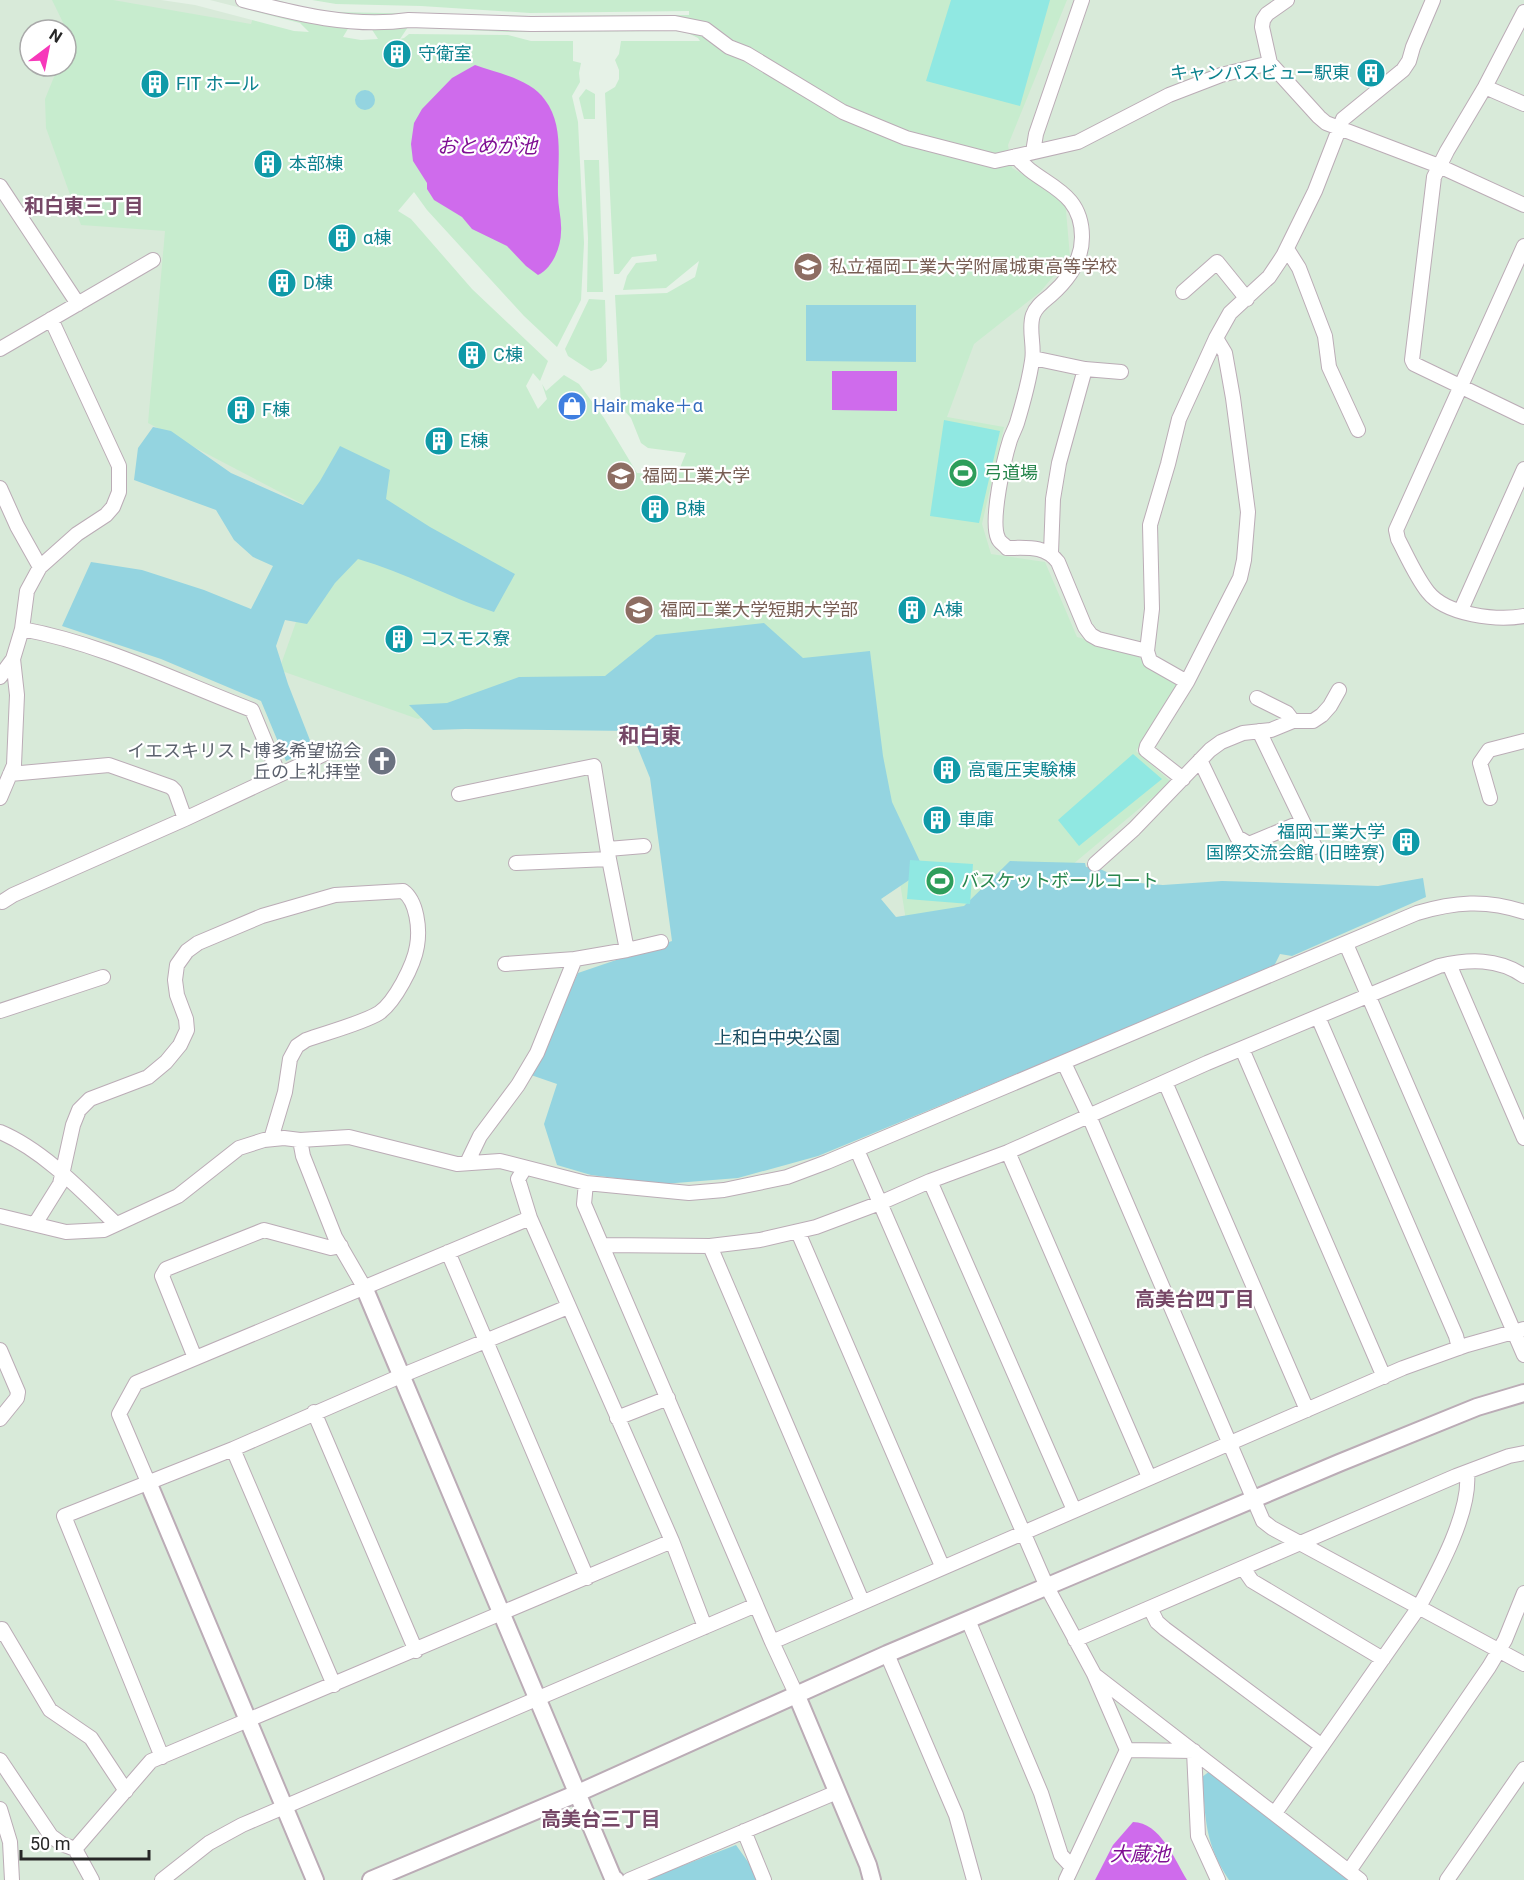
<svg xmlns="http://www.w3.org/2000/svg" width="1524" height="1880" viewBox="0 0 1524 1880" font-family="Roboto,'Noto Sans JP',sans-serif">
<rect width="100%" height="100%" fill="#d8ead9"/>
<path fill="#c7ecce" d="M 52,0 L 113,0 L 251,24 L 259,0 L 1067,0 L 1008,145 L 1012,168 L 1065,199 L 1070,257 L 1040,292 L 974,344 L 947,417 L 1004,427 L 982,524 L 991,554 L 1045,562 L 1077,637 L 1132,652 L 1178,686 L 1136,751 L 1171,782 L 1072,865 L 986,906 L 907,927 L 869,686 L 513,683 L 418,719 L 279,670 L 296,622 L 354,531 L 148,423 L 165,231 L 81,225 L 46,128 L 45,99 L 56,72 L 60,66 L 66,66 L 66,58 L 75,47 Z"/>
<path fill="#94d4e0" d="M355 100a10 10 0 1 1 20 0a10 10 0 1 1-20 0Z
M 806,305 L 916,305 L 916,362 L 806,361 Z
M 153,427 L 171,431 L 231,473 L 303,505 L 320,481 L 340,446 L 390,470 L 386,499 L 430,527 L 515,574 L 494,612 C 447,597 405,572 358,559 L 335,583 L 307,624 L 285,620 L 276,646 L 288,684 L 313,748 L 286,761 L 261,701 L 161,659 L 62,626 L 91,562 L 142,570 L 204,590 L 251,609 L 273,566 L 253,557 L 234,540 L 216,510 L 134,480 L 138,448 Z
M 764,623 L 803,658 L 870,651 L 883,756 L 892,802 L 924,870 L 881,899 L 896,917 L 964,906 L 1010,861 L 1085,863 L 1086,867 L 1098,868 L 1128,882 L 1163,885 L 1222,881 L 1378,886 L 1423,878 L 1426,897 L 1292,956 L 1280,954 L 1273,968 L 818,1156 L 738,1178 L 663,1184 L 591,1175 L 557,1165 L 544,1124 L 557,1084 L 531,1075 L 578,973 L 672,941 L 650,778 L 631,731 L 465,729 L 433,730 L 409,705 L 447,703 L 519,677 L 605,676 L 656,635 Z
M 1210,1771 L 1350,1880 L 1229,1880 C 1204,1842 1206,1819 1202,1777 Z
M 736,1845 L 751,1866 L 756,1880 L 645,1880 Z"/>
<path fill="#90e8e2" d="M 951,0 L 1050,0 L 1020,106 L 926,81 Z
M 944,420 L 1000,431 L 979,523 L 930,516 Z
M 1133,754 L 1162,779 L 1079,846 L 1058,820 Z
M 910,860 L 973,864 L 970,904 L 907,899 Z"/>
<path fill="#e6f2e7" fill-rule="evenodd" d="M 161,0 L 210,0 L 300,23 L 309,32 L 294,31 L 195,5 Z
M 276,0 L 312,0 L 336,4 L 421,6 L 530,13 L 689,11 L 689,15 L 530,16 L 333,12 L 306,8 Z
M 349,27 L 371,28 L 378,39 L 361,40 L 343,37 Z
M 408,27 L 508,32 L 676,31 L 688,33 L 698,38 L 700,41 L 621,41 L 619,54 L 615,60 L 619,70 L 619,79 L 615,87 L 605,93 L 614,274 L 619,274 L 632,257 L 656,254 L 657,261 L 636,263 L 627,276 L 623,290 L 666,288 L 699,261 L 695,277 L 667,293 L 615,295 L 621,407 L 631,418 L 641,443 L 648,448 L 686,453 L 677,475 L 637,473 L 604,418 L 579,384 L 564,375 L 546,391 L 542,384 L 547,399 L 538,409 L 526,386 L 533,373 L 540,381 L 548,361 L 472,289 L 411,219 L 398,211 L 414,192 L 427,210 L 524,316 L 557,347 L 581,300 L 584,243 L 578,122 L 572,96 L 580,82 L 579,73 L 581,63 L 573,61 L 573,41 L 531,41 L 508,35 L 409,34 L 404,38 L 400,39 ZM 586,89 L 595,94 L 595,119 L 584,119 L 579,98 ZM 584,160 L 599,160 L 603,292 L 587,292 L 588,238 ZM 589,299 L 605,300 L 607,361 L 601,368 L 591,371 L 568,356 L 565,349 Z"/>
<path fill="#cf6bec" d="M 475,65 C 497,73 531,79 545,100 C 565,126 557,164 558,195 C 558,207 562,220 561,232 C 561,247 552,269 538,275 L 526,266 L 507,246 L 472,229 L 462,217 L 434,200 L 427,189 L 427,183 L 413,161 L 411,144 L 414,123 L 422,109 L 452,78 Z
M 832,371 L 897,371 L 897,411 L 832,410 Z
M 1133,1822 C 1160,1822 1175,1860 1187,1880 L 1095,1880 L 1113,1845 Z"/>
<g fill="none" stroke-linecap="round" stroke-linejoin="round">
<g stroke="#bbacb6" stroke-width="16">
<path id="minor" d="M 243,0 C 297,14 352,28 409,20 L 531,24 L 675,23 L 705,29 L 729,47 L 747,54 L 843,112 L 906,138 L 995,161 L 1078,142 L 1169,95 L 1221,75 L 1270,63
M 1287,0 L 1267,14 L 1263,20 L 1262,27 L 1270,63 L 1319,117 L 1326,123 L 1439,166 L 1524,205
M 1524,12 L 1485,87 L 1447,151 L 1434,177 L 1412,360 L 1414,364 L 1524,417
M 1485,87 L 1524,104
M 1033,152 L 1036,134 L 1082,0
M 1016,156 C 1038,186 1082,187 1082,237 C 1082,261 1068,280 1051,295 C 1044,301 1036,306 1033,315 C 1028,329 1035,346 1032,361 C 1029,381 1023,403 1017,423 C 1015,429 1012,434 1010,440 C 1004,459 990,521 998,538 C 999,542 1005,545 1007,548 C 1027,548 1045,545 1058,562 L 1085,627 L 1091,635 L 1098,639 L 1147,651 L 1150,661 L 1187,682
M 0,186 L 78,304
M 1524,246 L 1396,530 L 1398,539 C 1407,556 1416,577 1428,592 C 1446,615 1497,621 1524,616
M 1287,249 L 1299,268 L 1325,336 L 1329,367 L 1358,430
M 1183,292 L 1217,262 L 1247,299
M 0,349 L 153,260
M 1033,358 L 1085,369 L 1121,372
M 0,488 L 17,526 L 40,567
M 1051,553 L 1053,499 L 1059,463 L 1085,369
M 1461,610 L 1524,469
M 22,629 C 103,644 176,681 252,710 L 279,775
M 1147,651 L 1152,609 L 1150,525 L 1168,464 L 1179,419 L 1216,338 L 1230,313 L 1269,277 L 1283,256 L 1315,191 L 1343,119 L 1403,70 L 1409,61 L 1413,47 L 1433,0
M 0,677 L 13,659 L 22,629 L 27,591 L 40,567 L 77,534 L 106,515 L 113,507 L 119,492 L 119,466 L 51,319
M 1257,698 L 1287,713 L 1293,721
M 1259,731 L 1315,847
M 1200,760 L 1237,837 L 1249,844 L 1302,822
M 10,774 L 109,765 L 171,787 L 175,791 L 185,819
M 1183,779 L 1146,750 L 1147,746 L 1187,682 L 1240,578 L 1244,560 L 1248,512 L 1233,398 L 1225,353 L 1216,338
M 459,794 L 594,766 L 609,859 L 627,950
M 0,798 L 14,765 L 17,695 L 13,659
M 1490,798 L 1480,763 L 1489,750 L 1524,741
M 608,849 L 644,846
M 516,863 L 609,859
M 1095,864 L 1134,829 L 1210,750 L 1221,742 L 1243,733 L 1271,730 L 1293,721 L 1313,721 L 1322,715 L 1330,706 L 1339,690
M 2,902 L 13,895 L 185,819 L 337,748
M 1346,944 L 1524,1355
M 505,964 L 575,959
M 1449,964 L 1524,1138
M 0,1011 L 103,977
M 1318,1017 L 1456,1336 L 1459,1348
M 1242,1049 L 1384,1377
M 1064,1063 L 1089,1116 L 1263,1521 L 1272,1528 L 1524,1664
M 1165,1082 L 1307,1410
M 0,1132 C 43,1150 83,1192 116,1224
M 300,1140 L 303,1156 L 335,1237 L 364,1287
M 857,1150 L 1047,1587 L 1094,1674 L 1127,1750 L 1066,1880
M 1008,1152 L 1149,1477
M 467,1163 L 480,1136 L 518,1085 L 537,1053 L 575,959 L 627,950 L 661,942
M 525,1168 L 518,1179 L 530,1218 L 672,1541 L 705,1627
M 930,1181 L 1074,1510
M 586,1183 L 584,1204 L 772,1642 L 797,1696
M 0,1216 L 66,1232 L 104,1230 L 178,1196 L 239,1148 L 264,1140 L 284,1138 L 300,1140 L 349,1137 L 457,1164 L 500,1161 L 586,1183 L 689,1193 L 724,1190 L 787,1177 L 827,1162 L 1417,913 C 1454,902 1486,899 1524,912
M 35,1224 L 60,1184 L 73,1125 L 79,1110 L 90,1099 L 148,1077 L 166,1062 L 180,1045 L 187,1030 L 186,1019 L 177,995 L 175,980 L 177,965 L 187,951 L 198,943 L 262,916 L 335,895 L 403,891 C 417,901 420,929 417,946 C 414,965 395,1002 379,1013 C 363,1023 325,1033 306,1040 L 297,1046 L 290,1059 L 285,1092 L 271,1139
M 798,1232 L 942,1566
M 602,1245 L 710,1246 L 760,1240 L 816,1227 L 880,1203 L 930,1181 L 1008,1152 L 1207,1063 L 1439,966 C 1469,959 1498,958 1524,976
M 710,1246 L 862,1601
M 448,1252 L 587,1578
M 0,1350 L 18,1392 L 17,1398 L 0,1419
M 195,1358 L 162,1276 L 166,1269 L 264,1230 L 331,1248 L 341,1246
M 314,1412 L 416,1651
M 617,1418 L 668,1398
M 233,1449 L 334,1685
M 148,1482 L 119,1414 L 136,1383 L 530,1218
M 1243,1568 L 1252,1581 L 1383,1659
M 1150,1608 L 1157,1622 L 1165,1629 L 1322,1746
M 968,1620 L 1041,1793 L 1061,1855 L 1072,1867
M 0,1634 L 2,1629 L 50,1710 L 91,1738 L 126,1791
M 1075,1640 L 1456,1476 L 1509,1456 L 1524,1453
M 772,1642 L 1403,1368 L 1467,1345 L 1524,1329
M 887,1654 L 956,1815 L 974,1880
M 1096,1676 L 1360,1880
M 1127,1750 L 1194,1751 L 1198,1836 L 1218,1880
M 162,1757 L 64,1516 L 233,1449 L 403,1375 L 568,1307
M 0,1760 L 51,1836 L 62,1844 L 75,1849
M 0,1809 L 10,1842 L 12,1880
M 1275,1813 L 1419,1607 C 1438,1572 1471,1512 1467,1473
M 744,1831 L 764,1880
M 1349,1871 L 1489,1667 L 1505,1640 L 1524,1593
M 92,1880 L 75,1849 L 151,1761 L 672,1541
M 162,1880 L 209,1843 L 242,1825 L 756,1605
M 629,1880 L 837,1792
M 1447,1880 L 1524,1769"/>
</g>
<g stroke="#bbacb6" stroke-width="20">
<path id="tertiary" d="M 364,1287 L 613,1878 L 616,1880
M 148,1482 L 315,1880
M 797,1696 L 868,1865 L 872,1880
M 371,1880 L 578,1793 L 887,1654 L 1339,1463 L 1477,1407 L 1524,1393"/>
</g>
<use href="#minor" stroke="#fff" stroke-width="14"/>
<use href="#tertiary" stroke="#fff" stroke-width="16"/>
</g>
<defs>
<g id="building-disc" transform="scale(1.5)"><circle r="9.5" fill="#0f9aa8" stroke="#fff"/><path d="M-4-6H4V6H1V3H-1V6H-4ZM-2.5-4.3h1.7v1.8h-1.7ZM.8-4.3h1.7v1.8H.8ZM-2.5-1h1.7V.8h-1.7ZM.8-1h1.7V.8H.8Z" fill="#fff"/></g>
<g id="school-disc" transform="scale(1.5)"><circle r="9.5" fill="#8d6e63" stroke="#fff"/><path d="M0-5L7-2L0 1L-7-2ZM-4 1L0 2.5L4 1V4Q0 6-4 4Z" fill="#fff"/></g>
<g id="shop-disc" transform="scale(1.5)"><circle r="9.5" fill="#3f7fe0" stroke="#fff"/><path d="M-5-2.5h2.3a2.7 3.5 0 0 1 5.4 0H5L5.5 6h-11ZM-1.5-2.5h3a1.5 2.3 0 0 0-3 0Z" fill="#fff"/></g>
<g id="stadium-disc" transform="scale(1.5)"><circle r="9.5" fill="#2e9e5b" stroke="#fff"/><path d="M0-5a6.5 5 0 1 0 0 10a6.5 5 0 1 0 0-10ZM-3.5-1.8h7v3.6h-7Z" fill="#fff"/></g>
<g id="university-disc" transform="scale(1.5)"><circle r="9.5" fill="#8d6e63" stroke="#fff"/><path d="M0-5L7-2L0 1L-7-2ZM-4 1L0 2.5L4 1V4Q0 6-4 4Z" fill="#fff"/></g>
<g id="church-disc" transform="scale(1.5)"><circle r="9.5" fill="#6b7280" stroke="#fff"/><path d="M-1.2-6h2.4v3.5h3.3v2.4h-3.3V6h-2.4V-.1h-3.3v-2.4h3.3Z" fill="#fff"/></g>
</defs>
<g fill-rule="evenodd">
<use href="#building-disc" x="397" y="54"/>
<use href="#building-disc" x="1371" y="73"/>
<use href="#building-disc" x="155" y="84"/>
<use href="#building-disc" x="268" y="164"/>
<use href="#building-disc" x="342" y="238"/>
<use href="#school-disc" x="808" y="267"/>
<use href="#building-disc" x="282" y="283"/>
<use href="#building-disc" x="472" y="355"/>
<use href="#shop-disc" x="572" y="406"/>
<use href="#building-disc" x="241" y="410"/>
<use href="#building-disc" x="439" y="441"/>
<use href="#stadium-disc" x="963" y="473"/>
<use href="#university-disc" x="621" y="476"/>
<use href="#building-disc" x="655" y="509"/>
<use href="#university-disc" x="639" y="610"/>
<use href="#building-disc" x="912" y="610"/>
<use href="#building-disc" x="399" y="639"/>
<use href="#church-disc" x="382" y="761"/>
<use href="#building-disc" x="947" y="770"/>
<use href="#building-disc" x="937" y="820"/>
<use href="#building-disc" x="1406" y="842"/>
<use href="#stadium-disc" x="940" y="881"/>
</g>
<g text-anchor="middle" stroke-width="4.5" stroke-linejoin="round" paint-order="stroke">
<g font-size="18" fill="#0d838f" stroke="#fff" text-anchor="start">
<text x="418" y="60">守衛室</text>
<text x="1350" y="79" text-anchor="end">キャンパスビュー駅東</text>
<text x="176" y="90">FIT ホール</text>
<text x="289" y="170">本部棟</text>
<text x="363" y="244">α棟</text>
<text x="303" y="289">D棟</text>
<text x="493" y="361">C棟</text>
<text x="262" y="416">F棟</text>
<text x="460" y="447">E棟</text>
<text x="676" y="515">B棟</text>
<text x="933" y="616">A棟</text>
<text x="420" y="645">コスモス寮</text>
<text x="968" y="776">高電圧実験棟</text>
<text x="958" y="826">車庫</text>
<text x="1385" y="838" text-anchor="end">福岡工業大学<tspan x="1385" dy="21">国際交流会館 (旧睦寮)</tspan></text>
</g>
<g font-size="18" fill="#785e54" stroke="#fff" text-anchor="start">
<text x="829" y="273">私立福岡工業大学附属城東高等学校</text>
<text x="642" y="482">福岡工業大学</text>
<text x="660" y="616">福岡工業大学短期大学部</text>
</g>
<g font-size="18" fill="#366cbe" stroke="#fff" text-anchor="start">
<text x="593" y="412">Hair make＋α</text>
</g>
<g font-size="18" fill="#27864d" stroke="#fff" text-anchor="start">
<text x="984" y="479">弓道場</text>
<text x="961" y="887">バスケットボールコート</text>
</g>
<g font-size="18" fill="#5b616d" stroke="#fff" text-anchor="end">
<text x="361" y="757">イエスキリスト博多希望協会<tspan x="361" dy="21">丘の上礼拝堂</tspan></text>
</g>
<g font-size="18" fill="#1a4c61" stroke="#fff">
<text x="777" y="1044">上和白中央公園</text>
</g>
<g font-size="20" font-style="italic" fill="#7f0f93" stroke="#fff">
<text x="487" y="153">おとめが池</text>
<text x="1140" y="1861">大蔵池</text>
</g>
<g font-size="20" font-weight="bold" fill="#764867" stroke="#fff">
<text x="84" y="213">和白東三丁目</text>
<text x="1195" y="1306">高美台四丁目</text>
<text x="601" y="1826">高美台三丁目</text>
</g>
<g font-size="21" font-weight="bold" fill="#764867" stroke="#fff">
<text x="650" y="743">和白東</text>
</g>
</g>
<g transform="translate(48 48) rotate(32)"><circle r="28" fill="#ffffff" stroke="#a9a9a9" stroke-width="1.5"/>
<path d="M0-4.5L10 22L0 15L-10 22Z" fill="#f738ba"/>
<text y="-9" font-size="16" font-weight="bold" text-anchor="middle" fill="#272727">N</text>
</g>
<path d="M21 1850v9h128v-9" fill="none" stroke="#272727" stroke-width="3"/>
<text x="30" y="1850" font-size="18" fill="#272727" stroke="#ffffff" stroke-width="4.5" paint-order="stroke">50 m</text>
</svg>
